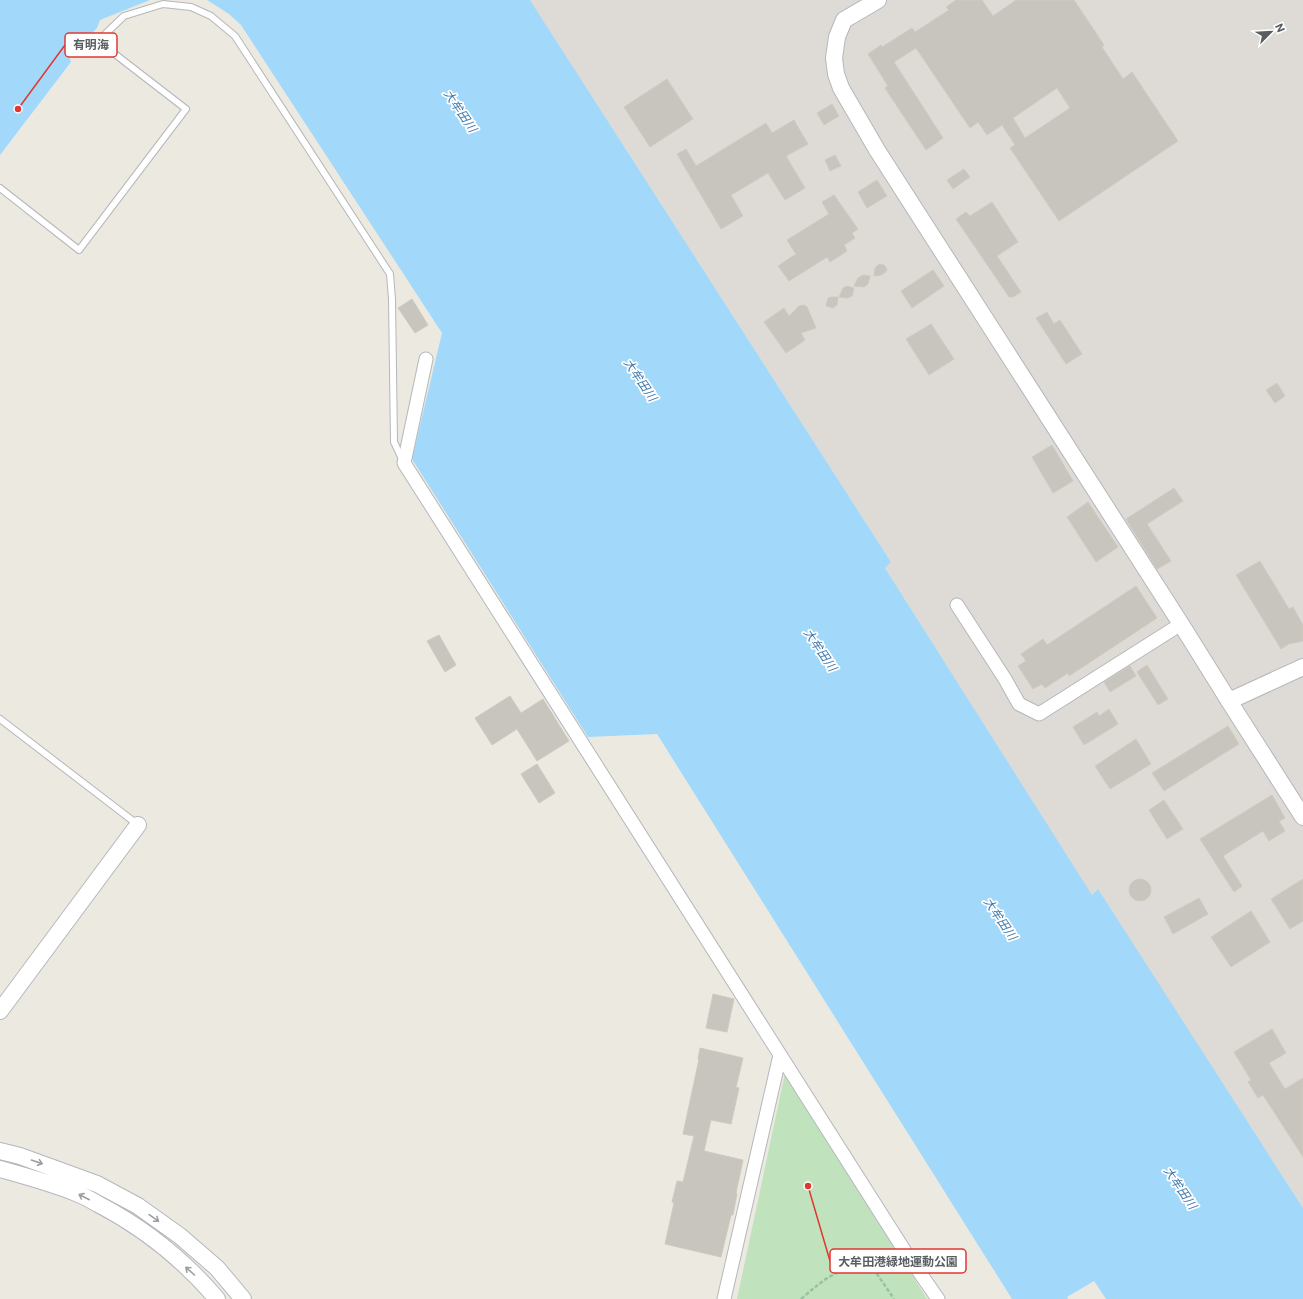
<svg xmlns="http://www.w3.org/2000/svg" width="1303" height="1299" viewBox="0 0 1303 1299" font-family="Commissioner,'Noto Sans JP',sans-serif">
<rect width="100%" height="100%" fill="#ece9e1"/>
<path fill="#dedbd6" d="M 530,0 L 1303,0 L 1303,1208 L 1098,890 L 1092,896 L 885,568 L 891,562 Z"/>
<path fill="#c0e3be" d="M 785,1073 L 927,1299 L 737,1299 Z"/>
<path fill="#a2d9fb" d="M 0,0 L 150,0 L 100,20 L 97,28 L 69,56 L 71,62 L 0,155 Z
M 207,0 L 530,0 L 891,562 L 885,568 L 1092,895 L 1098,889 L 1303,1208 L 1303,1299 L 1106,1299 L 1094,1281 L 1067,1297 L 1068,1299 L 1012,1299 L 657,734 L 588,737 L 412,459 L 442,333 L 241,25 L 229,14 Z"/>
<path fill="#c8c4be" stroke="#d0cac0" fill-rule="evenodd" d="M 956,0 L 982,0 L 993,16 L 1016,0 L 1074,0 L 1104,45 L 1102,47 L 1123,79 L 1132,72 L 1178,141 L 1059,221 L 1010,148 L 1015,145 L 1002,125 L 987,135 L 978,122 L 970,128 L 916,48 L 894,62 L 943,138 L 926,150 L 885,88 L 888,86 L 868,54 L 881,45 L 882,47 L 912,28 L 915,32 L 949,10 L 946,7 ZM 1057,88 L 1070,108 L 1025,138 L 1013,118 Z
M 667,79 L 693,119 L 650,147 L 624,107 Z
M 832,104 L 839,116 L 824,125 L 817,113 Z
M 794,120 L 808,144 L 786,156 L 805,188 L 785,200 L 768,173 L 731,195 L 743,216 L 721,229 L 677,154 L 686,149 L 696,166 L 766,123 L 772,133 Z
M 835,155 L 841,166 L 830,171 L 825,160 Z
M 964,169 L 970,177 L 953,189 L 947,180 Z
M 877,180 L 887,196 L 867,208 L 858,192 Z
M 834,195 L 858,229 L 852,233 L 855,238 L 844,245 L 847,251 L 830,262 L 827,257 L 789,281 L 778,266 L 796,254 L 787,240 L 829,214 L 822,202 Z
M 992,202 L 1018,242 L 997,256 L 1021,292 L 1013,297 L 1009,297 L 956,219 L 966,212 L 970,216 Z
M 879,264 L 884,265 L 887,269 L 886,272 L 881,275 L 874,276 L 875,268 Z
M 933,270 L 944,286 L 912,308 L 901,291 Z
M 863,275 L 870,276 L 868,284 L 864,287 L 854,286 L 858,278 Z
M 847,286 L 854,288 L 852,296 L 848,298 L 839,297 L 843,288 Z
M 832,297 L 838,297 L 837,305 L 833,308 L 826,306 L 828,298 Z
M 412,299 L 428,325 L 415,333 L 398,308 Z
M 804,305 L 807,307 L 816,328 L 801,333 L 805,340 L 786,353 L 764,322 L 784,308 L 789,316 L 799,306 Z
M 1047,312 L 1054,324 L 1060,320 L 1082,354 L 1066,364 L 1036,318 Z
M 931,324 L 954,359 L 929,375 L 906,339 Z
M 1277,383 L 1285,396 L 1275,403 L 1266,390 Z
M 1052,445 L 1073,481 L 1053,493 L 1032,457 Z
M 1174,488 L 1183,501 L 1147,524 L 1171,561 L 1157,569 L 1126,519 Z
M 1088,502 L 1118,547 L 1096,562 L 1067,517 Z
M 1260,561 L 1289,609 L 1293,607 L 1303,625 L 1303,641 L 1289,644 L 1281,649 L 1236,575 Z
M 1136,586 L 1157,618 L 1069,676 L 1068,673 L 1045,688 L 1042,684 L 1033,689 L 1018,666 L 1026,661 L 1021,654 L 1043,639 L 1047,645 Z
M 439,635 L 456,665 L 445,672 L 427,641 Z
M 1147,665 L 1168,699 L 1158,705 L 1137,672 Z
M 1130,666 L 1136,676 L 1110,692 L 1104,682 Z
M 510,696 L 521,713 L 543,699 L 569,741 L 537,761 L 517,729 L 492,745 L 475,718 Z
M 1109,709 L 1118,724 L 1084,745 L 1073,727 L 1097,712 L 1099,716 Z
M 1228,726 L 1239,744 L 1164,791 L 1152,773 Z
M 1136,739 L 1151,764 L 1110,789 L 1095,766 Z
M 537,764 L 555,793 L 539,803 L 521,774 Z
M 1272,795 L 1285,818 L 1279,821 L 1285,831 L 1269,841 L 1263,831 L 1223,856 L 1242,886 L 1234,892 L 1200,839 Z
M 1164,800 L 1183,829 L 1167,839 L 1149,810 Z
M 1303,879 L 1303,921 L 1290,929 L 1271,899 Z
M1129 890a11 11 0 1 1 22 0a11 11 0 1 1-22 0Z
M 1199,898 L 1208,914 L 1173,934 L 1164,917 Z
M 1251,911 L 1270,942 L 1231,967 L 1211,937 Z
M 713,994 L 734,999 L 727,1032 L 706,1028 Z
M 1272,1029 L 1286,1053 L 1269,1063 L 1285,1089 L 1303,1078 L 1303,1157 L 1263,1095 L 1258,1098 L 1248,1082 L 1251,1080 L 1234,1052 Z
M 700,1048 L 743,1058 L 736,1087 L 739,1088 L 731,1124 L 711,1120 L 704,1151 L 743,1160 L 736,1193 L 737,1194 L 733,1215 L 731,1215 L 721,1257 L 665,1244 L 674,1203 L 672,1202 L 677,1181 L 683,1182 L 694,1136 L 683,1134 L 699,1059 L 698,1059 Z"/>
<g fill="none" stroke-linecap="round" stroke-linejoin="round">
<g stroke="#b4b7bb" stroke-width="8">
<path id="service" d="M 0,188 L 79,250 L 186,109 L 98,41 L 124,16 L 163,4 L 191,7 L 211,16 L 235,36 L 390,274 L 392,299 L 394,442 L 402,459
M 0,719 L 137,824"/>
</g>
<g stroke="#b4b7bb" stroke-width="15">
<path id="minor" d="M 426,359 L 404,463 L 906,1253 L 938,1299
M 957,605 L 1005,679 L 1019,704 L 1039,714 L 1181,624
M 724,1299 L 780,1055"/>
</g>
<g stroke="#b4b7bb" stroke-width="18">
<path id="tertiary" d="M 878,0 L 844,20 L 837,37 L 834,58 L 836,74 L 841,88 L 877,150 L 1181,624 L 1229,701 L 1303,817
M 1229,701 L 1303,667
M 0,1011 L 138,825
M 0,1151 L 20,1156 L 97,1184 L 138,1206 L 180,1236 L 217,1268 L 243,1299
M 0,1169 C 25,1176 51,1183 76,1193 C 84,1196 91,1200 98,1204 C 144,1228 184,1260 217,1299"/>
</g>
<path stroke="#98c3a2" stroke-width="2.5" stroke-dasharray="4 2" stroke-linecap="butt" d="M 801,1299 C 823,1280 840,1265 871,1265 L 894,1299"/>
<use href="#service" stroke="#fff" stroke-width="6"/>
<use href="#minor" stroke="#fff" stroke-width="13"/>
<use href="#tertiary" stroke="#fff" stroke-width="16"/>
</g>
<defs><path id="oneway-shaft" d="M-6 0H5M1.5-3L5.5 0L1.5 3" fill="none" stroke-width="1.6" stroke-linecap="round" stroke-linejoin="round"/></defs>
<g stroke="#9c9ea0">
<use href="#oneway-shaft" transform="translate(37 1162) rotate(19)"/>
<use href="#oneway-shaft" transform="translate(84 1197) rotate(-153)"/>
<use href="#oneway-shaft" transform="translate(154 1218) rotate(35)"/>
<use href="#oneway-shaft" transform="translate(190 1271) rotate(-138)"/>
</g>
<g text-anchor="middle" stroke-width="3.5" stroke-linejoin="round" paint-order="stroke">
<g font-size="12" font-style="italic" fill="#417aac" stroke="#fff">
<text transform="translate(460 111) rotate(56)" y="4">大牟田川</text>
<text transform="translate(640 380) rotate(56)" y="4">大牟田川</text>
<text transform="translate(820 650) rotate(56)" y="4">大牟田川</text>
<text transform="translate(1000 919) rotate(56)" y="4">大牟田川</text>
<text transform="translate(1180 1188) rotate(56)" y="4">大牟田川</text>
</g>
</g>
<path fill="none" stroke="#e13732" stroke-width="1.5" d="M18 109L65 45M808 1186L830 1261"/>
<g fill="#e13732" stroke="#fff" stroke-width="1.5">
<circle cx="18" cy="109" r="4"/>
<circle cx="808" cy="1186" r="4"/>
</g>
<g fill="#fff" stroke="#e13732" stroke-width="1.5">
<rect x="65" y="33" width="52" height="24" rx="4"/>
<rect x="830" y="1249" width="136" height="24" rx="4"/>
</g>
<g font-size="12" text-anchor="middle" font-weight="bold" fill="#5a5e61">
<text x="91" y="49">有明海</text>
<text x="898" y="1266">大牟田港緑地運動公園</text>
</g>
<g transform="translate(1271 32) rotate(66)" stroke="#ffffff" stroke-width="3" paint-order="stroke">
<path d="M0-3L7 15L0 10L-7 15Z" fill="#5a5e61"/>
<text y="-6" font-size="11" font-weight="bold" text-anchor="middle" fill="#5a5e61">N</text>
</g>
</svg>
